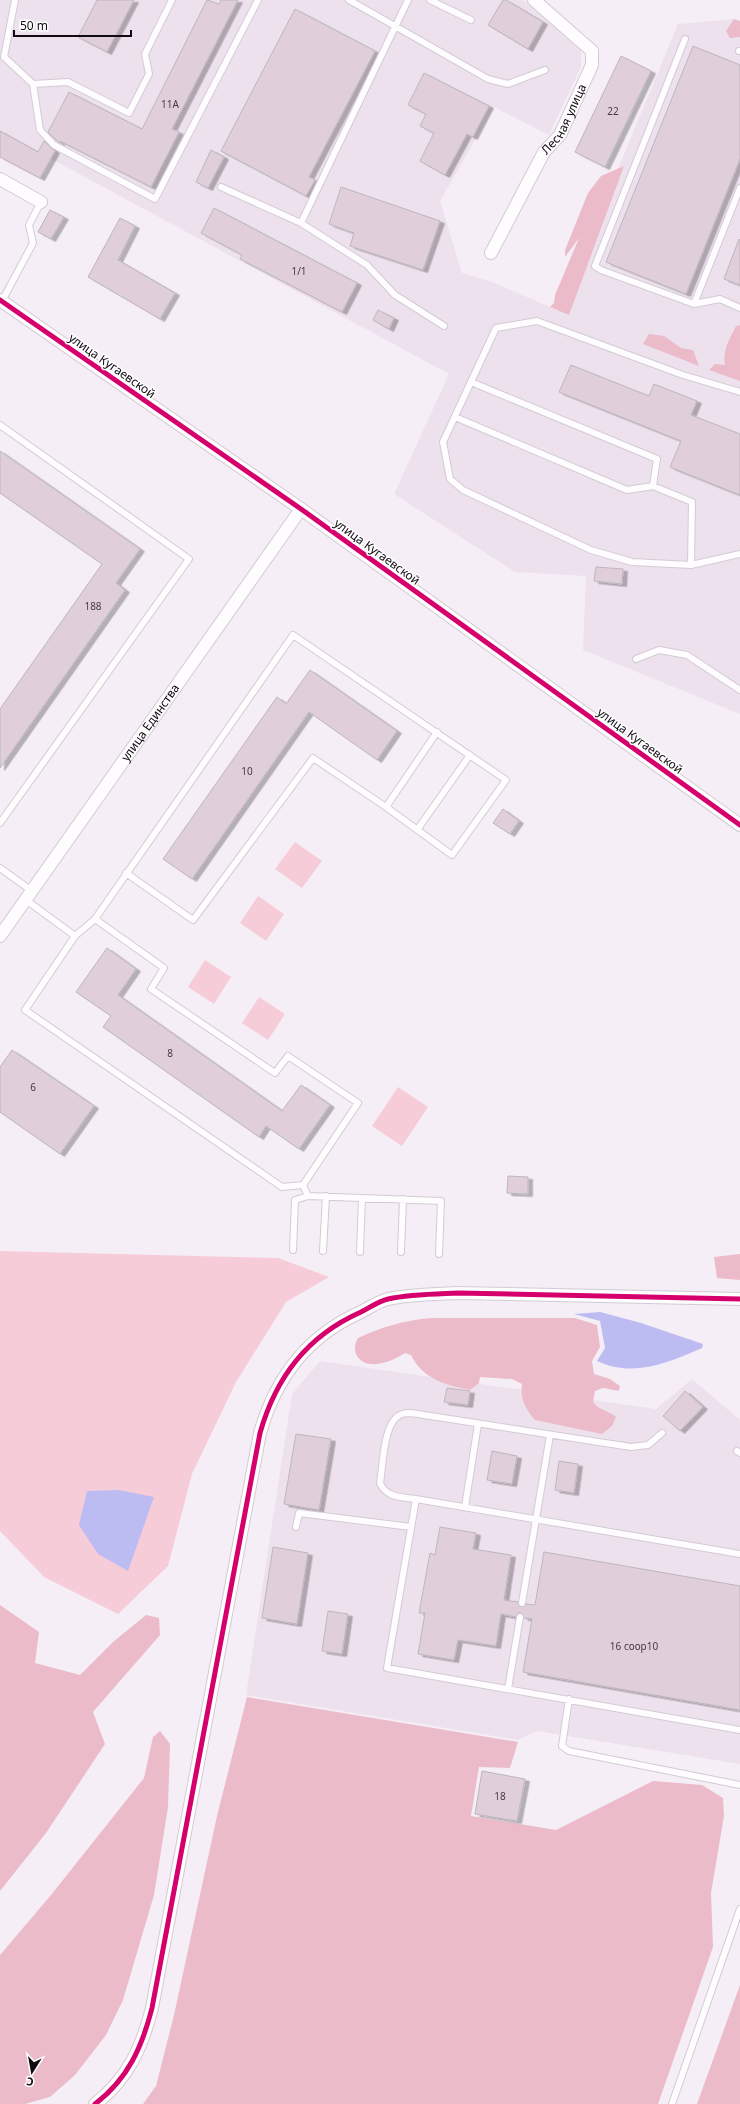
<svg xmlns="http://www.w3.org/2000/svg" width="740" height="2104" viewBox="0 0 740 2104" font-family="'Noto Sans',sans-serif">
<defs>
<filter id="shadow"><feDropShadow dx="4.5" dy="2.5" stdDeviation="0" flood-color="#0004"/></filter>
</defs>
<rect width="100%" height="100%" fill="#f5eef6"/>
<path fill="#ede1ee" d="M 0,0 L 523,0 L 533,5 L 581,51 L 581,67 L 549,135 L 494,107 L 440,201 L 462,273 L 492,282 L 559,311 L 678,24 L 734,19 L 740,21 L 740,714 L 583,650 L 586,576 L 515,572 L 394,494 L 449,374 L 0,131 Z
M 320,1361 L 656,1409 L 692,1379 L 740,1420 L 740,1764 L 537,1731 L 518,1740 L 246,1695 L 292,1394 Z"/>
<path fill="#f7ccd9" d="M 295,842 L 322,861 L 302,888 L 275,869 Z
M 258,896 L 284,914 L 266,941 L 240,923 Z
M 205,960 L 231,977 L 214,1004 L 188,987 Z
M 259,997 L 285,1014 L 268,1040 L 242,1023 Z
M 398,1087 L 428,1107 L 402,1146 L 372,1126 Z
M 0,1251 L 278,1258 L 329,1277 L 286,1302 L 236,1382 L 192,1474 L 168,1566 L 118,1614 L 44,1577 L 0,1531 Z"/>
<path fill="#ecbbca" d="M 734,19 L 740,21 L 740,37 L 730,38 L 726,31 Z
M 624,166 L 569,315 L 550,307 L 554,303 L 555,295 L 579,238 L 565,257 L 565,250 L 588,193 L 601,176 Z
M 740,325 L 740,381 L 709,370 L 715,364 L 725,365 C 722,351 730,338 736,326 Z
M 649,334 L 664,336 L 681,348 L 693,350 L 699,366 L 643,344 Z
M 740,1254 L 740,1280 L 717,1278 L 714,1257 Z
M 431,1318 L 575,1318 L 597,1325 L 600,1347 L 592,1361 L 594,1374 L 610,1379 L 620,1386 L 619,1391 L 603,1388 L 595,1391 L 593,1402 C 600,1411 608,1410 616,1417 L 612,1426 L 602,1434 L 535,1420 C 525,1408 520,1399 522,1384 L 512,1379 L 480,1377 L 479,1383 L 470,1390 C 445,1385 423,1379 411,1355 L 405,1353 C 393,1361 365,1373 356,1354 C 354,1349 355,1343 358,1338 C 382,1327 405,1320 431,1318 Z
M 0,1605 L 39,1632 L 35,1663 L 80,1675 L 113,1642 L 146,1615 L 159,1618 L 160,1635 L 93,1712 L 105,1744 L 46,1833 L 0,1891 Z
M 247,1697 L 518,1742 L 510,1768 L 479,1767 L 471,1816 L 556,1830 L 653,1781 L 702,1785 L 723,1798 L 724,1816 L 711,1893 L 713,1947 L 658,2104 L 143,2104 L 156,2086 L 174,2015 L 217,1816 Z
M 160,1731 L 170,1744 L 168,1807 L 154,1895 L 123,2000 L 106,2035 L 75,2075 L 50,2097 L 25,2104 L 0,2104 L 0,1955 L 51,1895 L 144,1778 L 153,1737 Z
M 740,1985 L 740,2104 L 697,2104 Z"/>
<path fill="#bdbcf2" d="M 600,1312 L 641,1323 L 703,1344 L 702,1348 C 668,1363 633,1378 597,1361 L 605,1348 L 600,1321 L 574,1314 Z
M 119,1490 L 154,1497 L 128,1571 L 98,1554 L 79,1525 L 87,1491 Z"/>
<path fill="#e0cfdb" stroke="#bcb6bc" filter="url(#shadow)" d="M 97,0 L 134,0 L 107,52 L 78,37 Z
M 207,0 L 219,4 L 221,0 L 238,0 L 172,129 L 179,132 L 151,187 L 60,141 L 60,143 L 57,141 L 48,132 L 69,92 L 142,129 Z
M 503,0 L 506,0 L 543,22 L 528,49 L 488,25 Z
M 295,9 L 375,51 L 309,177 L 315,180 L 306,196 L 221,151 Z
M 693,46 L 740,65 L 740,159 L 686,294 L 606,262 Z
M 621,56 L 651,71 L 605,167 L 575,152 Z
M 424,73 L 489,106 L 473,137 L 467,134 L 445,175 L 420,161 L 434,133 L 420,126 L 426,114 L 408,105 Z
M 0,131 L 38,152 L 44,141 L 55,151 L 40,178 L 0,157 Z
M 211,150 L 224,157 L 208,188 L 196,182 Z
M 341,187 L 440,221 L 423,270 L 350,246 L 354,233 L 329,224 Z
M 214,208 L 357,283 L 342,312 L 240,259 L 242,255 L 201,233 Z
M 50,210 L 64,217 L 51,239 L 38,232 Z
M 120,218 L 135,226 L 118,260 L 175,293 L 160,319 L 88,277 Z
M 739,239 L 740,240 L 740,285 L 724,279 Z
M 378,310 L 394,318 L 389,329 L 373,320 Z
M 571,365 L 649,396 L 654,384 L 697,401 L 691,415 L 740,434 L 740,495 L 670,467 L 681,441 L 559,392 Z
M 0,451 L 140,549 L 116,583 L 125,590 L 0,768 L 0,709 L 102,564 L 0,493 Z
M 596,567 L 623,569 L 622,584 L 594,581 Z
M 310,670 L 397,731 L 377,760 L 309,712 L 192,879 L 163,859 L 277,697 L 286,704 Z
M 503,809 L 519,821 L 510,834 L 493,823 Z
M 107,948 L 136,969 L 118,995 L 282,1111 L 301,1085 L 330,1105 L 299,1149 L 266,1126 L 259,1137 L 103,1027 L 111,1016 L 76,992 Z
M 12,1050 L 94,1106 L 60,1154 L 0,1112 L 0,1067 Z
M 508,1176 L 528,1177 L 528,1194 L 507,1193 Z
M 447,1388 L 470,1391 L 468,1405 L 444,1402 Z
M 685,1391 L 703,1407 L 680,1431 L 663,1416 Z
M 296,1434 L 331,1439 L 319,1510 L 284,1504 Z
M 492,1451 L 517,1456 L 512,1484 L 487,1480 Z
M 559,1461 L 578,1464 L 574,1493 L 555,1490 Z
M 440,1527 L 476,1533 L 473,1549 L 511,1555 L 504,1600 L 518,1602 L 521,1607 L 526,1604 L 535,1605 L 544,1552 L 740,1586 L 740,1710 L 523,1672 L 532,1619 L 524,1618 L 521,1613 L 518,1613 L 516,1617 L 501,1614 L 496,1646 L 458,1640 L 454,1660 L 418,1654 L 425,1613 L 419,1613 L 430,1553 L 435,1555 Z
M 273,1547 L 308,1553 L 297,1624 L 262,1618 Z
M 328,1611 L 348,1614 L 342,1654 L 322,1651 Z
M 482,1771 L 525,1779 L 517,1821 L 475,1814 Z"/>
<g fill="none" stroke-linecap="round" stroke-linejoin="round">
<g stroke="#d2ccd2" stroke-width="8">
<path id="lane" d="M 15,0 L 4,57 L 33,84 L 40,130 L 54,145 L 155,199 L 258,0
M 349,0 L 488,79 L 508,84 L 545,70
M 430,0 L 471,20
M 685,39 L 595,266 L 601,270 L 694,304 L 720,299 L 740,308
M 739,51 L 740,51
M 33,84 L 68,82 L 129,113 L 149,74 L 145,54 L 172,0
M 221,187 L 301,223 L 367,265 L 395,295 L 444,326
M 301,223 L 408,0
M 2,301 L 33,243 L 29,225 L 41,202
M 694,304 L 740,188
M 471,382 L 657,459 L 653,486 L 692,502 L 691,565
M 740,392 L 683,375 L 537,321 L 496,328 L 443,442 L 450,479 L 463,490 L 591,550 L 632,562 L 691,565 L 740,554
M 455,417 L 627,490 L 653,486
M 0,425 L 189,559 L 0,823
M 636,659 L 659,650 L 687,655 L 740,690
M 417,830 L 470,755
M 0,868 L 32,891
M 126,873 L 193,920 L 313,758 L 386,807 L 437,732
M 26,900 L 75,936
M 95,919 L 164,968 L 151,989 L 275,1073 L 288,1056 L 358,1103 L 303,1185 L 282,1187 L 25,1010 L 75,936 L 95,919 L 293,635 L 506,780 L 452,855 L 386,807
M 303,1185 L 308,1196 L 441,1201 L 439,1254
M 293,1250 L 295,1200 L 308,1196
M 323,1251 L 326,1196
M 360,1252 L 362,1198
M 401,1252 L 403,1199
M 737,1451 L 740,1453
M 416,1499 C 402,1497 386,1498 380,1483 C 383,1466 383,1420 402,1414 C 404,1413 408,1413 411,1413 L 631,1447 L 648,1445 L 662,1433
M 465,1507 L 478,1424
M 296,1527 L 299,1513 L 411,1527
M 740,1554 L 416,1499 L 387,1668 L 740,1730
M 522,1603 L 550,1435
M 508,1689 L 520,1617
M 569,1699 L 562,1746 L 569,1751 L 740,1785
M 672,2104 L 740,1909"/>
</g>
<g stroke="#d2ccd2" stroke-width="14">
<g id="street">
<path d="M 0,179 L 41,202"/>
<path id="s1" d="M 491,253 L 544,152 L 560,135 L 592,65 L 592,51 L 534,0"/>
<path d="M 0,300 L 301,509 L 740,825"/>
<path id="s2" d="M 0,936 L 301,509"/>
<path d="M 95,2104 C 128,2079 142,2047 152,2008 L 260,1433 C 276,1377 307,1336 361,1312 C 369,1308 379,1301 388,1299 C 411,1294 435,1294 458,1293 L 740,1299"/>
</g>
</g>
<use href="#lane" stroke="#fefcfe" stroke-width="6"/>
<use href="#street" stroke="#fefcfe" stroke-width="12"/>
<g stroke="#fff" stroke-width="8">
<path id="cycleway" d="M 0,300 L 301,509 L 740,825
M 95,2104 C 128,2079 142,2047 152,2008 L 260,1433 C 276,1377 307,1336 361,1312 C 369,1308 379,1301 388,1299 C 411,1294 435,1294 458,1293 L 740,1299"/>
</g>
<use href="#cycleway" stroke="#d6006c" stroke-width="5"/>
</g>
<g text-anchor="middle" stroke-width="3" stroke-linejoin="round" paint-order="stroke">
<g font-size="10" fill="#433c43">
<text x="170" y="108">11А</text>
<text x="613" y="115">22</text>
<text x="299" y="275">1/1</text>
<text x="93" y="610">188</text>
<text x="247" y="775">10</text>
<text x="170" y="1057">8</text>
<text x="33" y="1091">6</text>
<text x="634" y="1650">16 соор10</text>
<text x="500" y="1800">18</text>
</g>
<g font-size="12" fill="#0f0b10" stroke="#fff">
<text dy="4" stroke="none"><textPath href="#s1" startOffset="153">Лесная улица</textPath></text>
<text transform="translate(112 366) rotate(35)" y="4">улица Кугаевской</text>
<text transform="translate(377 552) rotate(36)" y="4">улица Кугаевской</text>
<text dy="4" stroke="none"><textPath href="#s2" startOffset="261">улица Единства</textPath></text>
<text transform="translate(640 741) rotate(36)" y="4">улица Кугаевской</text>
</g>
</g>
<g transform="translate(32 2072) rotate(191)" stroke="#ffffff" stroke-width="3" paint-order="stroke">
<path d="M0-3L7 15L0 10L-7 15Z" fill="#0f0b10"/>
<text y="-6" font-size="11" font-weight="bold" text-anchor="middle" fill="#0f0b10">С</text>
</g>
<path d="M14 30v6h117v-6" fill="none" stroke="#0f0b10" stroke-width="2"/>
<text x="20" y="30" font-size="12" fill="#0f0b10" stroke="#ffffff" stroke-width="3" paint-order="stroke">50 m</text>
</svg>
